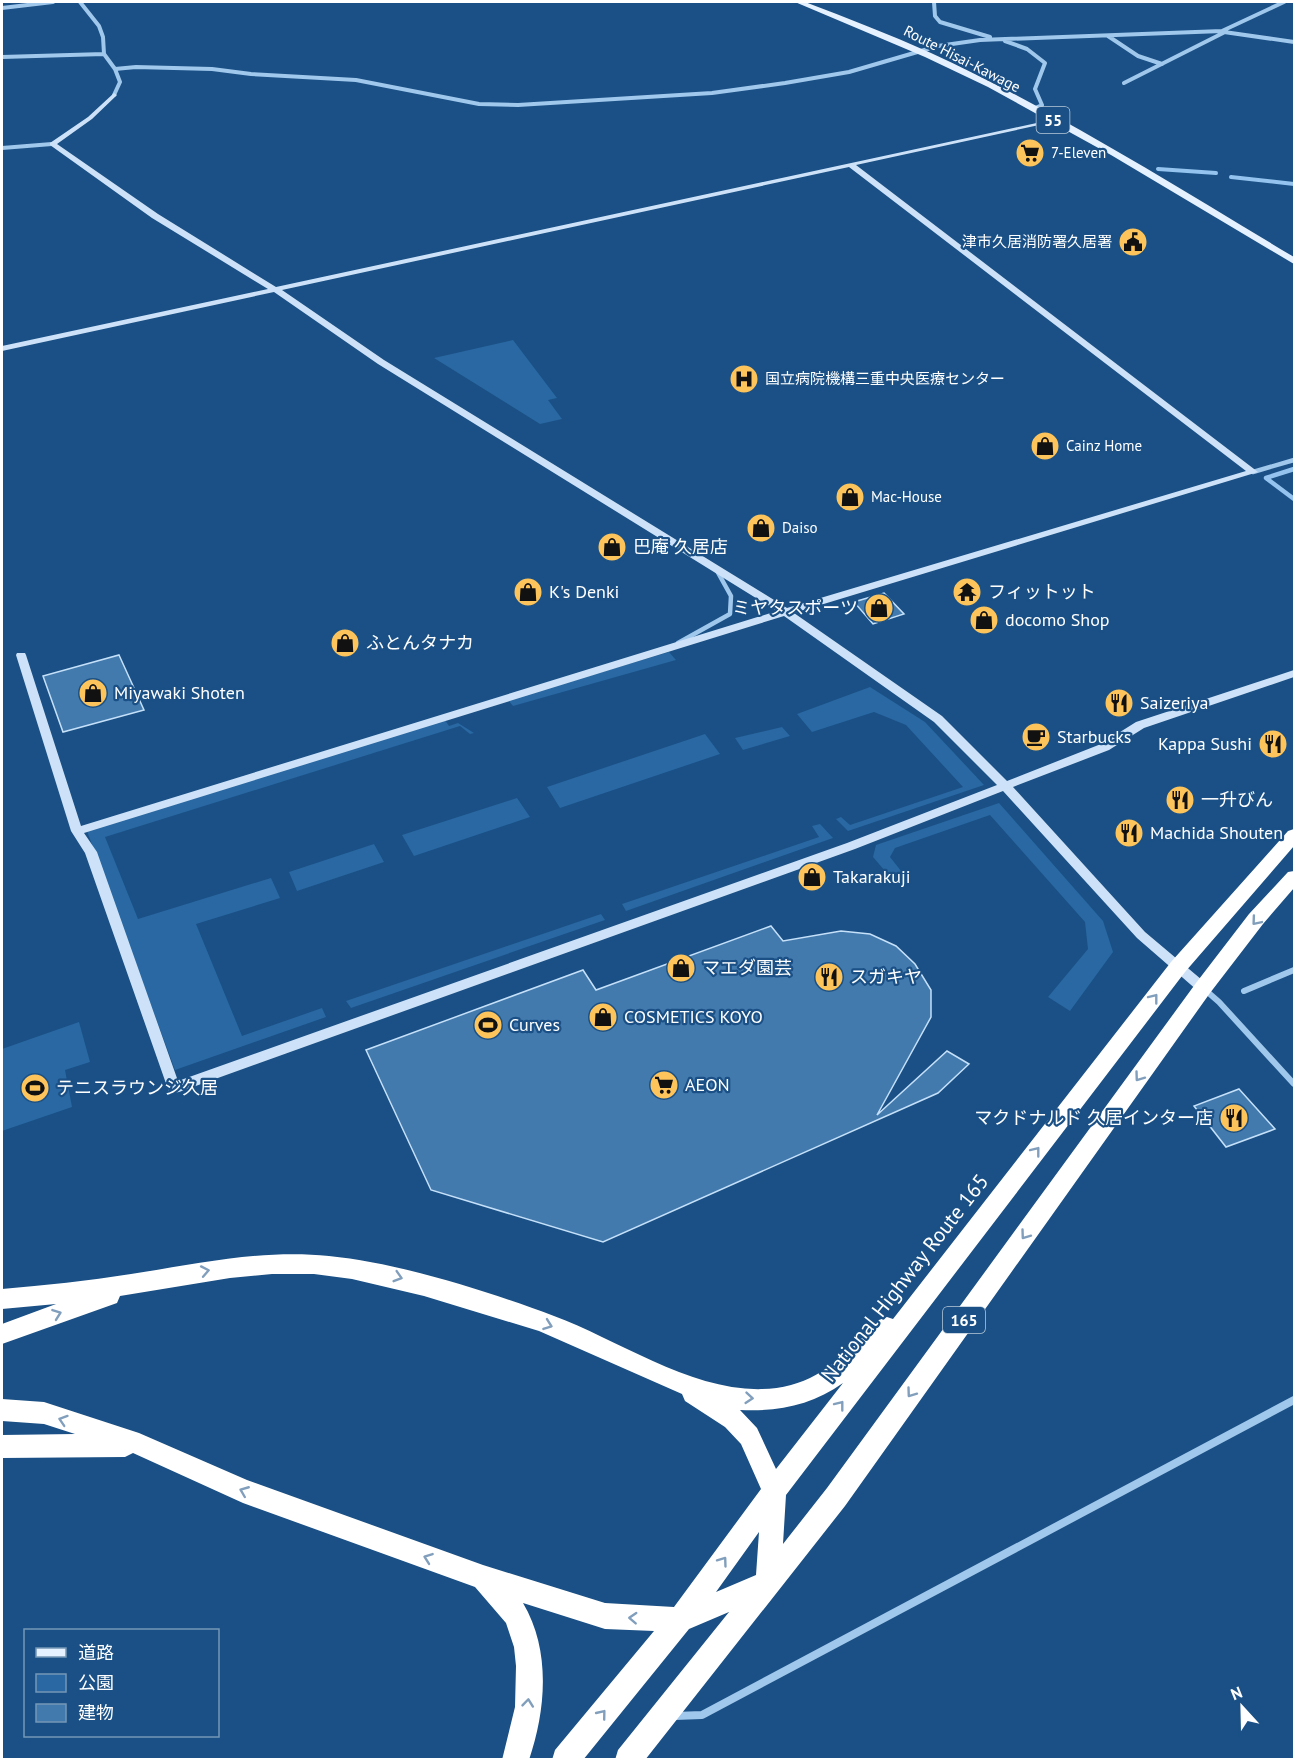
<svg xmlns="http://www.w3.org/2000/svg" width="1296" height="1761" viewBox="0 0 1296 1761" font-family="'PT Sans','Noto Sans JP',sans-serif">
<rect width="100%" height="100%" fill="#1a5085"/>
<path fill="#2968a2" d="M 513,340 L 557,398 L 548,400 L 562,419 L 540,424 L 434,358 Z
M 669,652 L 676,660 L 513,706 L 508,700 Z
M 870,687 L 925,722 L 984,785 L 848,831 L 836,819 L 841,817 L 850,825 L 963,787 L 906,725 L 874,712 L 812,732 L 797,714 Z
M 445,720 L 449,726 L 458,723 L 474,733 L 470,734 L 460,726 L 105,837 L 138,919 L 271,878 L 280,898 L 196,924 L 242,1036 L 322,1008 L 326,1017 L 175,1070 L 87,831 Z
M 782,727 L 790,736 L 743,750 L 735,738 Z
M 705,734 L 720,754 L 560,808 L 547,787 Z
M 517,798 L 530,817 L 414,856 L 402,835 Z
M 999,803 L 1103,921 L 1113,952 L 1070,1011 L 1048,997 L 1088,949 L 1085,922 L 990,815 L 895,848 L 890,857 L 909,881 L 897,885 L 873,857 L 876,845 Z
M 820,824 L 833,838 L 626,911 L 622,904 L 819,837 L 812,826 Z
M 374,844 L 384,862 L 297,891 L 289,872 Z
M 601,914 L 605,920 L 351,1008 L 346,1001 Z
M 79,1022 L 90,1062 L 65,1070 L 72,1107 L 2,1131 L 2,1049 Z"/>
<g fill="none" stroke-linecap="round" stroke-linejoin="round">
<path stroke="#93c3ee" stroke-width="4" d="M 1158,169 L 1216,173
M 1231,177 L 1294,184"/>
<path stroke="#93c3ee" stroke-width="4.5" d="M 1294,469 L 1266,478 L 1294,499"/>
</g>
<path fill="#437aae" stroke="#c5e0f9" stroke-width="1.5" d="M 884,593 L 904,614 L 873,624 L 854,602 Z
M 119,655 L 144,710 L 63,732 L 43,676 Z
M 771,926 L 783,941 L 841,931 L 870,934 L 896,946 L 915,964 L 931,990 L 931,1017 L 877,1115 L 947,1051 L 969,1064 L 938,1093 L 603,1242 L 431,1190 L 366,1050 L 583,970 L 596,990 Z
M 1239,1089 L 1275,1129 L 1226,1147 L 1194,1106 Z"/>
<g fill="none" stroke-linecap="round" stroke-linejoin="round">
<path stroke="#a0c7ec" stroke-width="4" d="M 80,2 L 99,26 L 103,37 L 104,54 L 115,69 L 120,82 L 114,95
M 934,2 L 935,16 L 940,22 L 990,37
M 2,8 L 53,2
M 1224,32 L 1294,42
M 1108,36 L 1138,56 L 1162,64
M 1005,41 L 1027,49 L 1045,63 L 1035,89 L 1042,105 L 1033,109
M 2,57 L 104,54
M 115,69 L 136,67 L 212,69 L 251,74 L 356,80 L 479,104 L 518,105 L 712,93 L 785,83 L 849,72 L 938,46 L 980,40 L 1222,31 L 1284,2
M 1124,83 L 1223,33
M 2,148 L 52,144"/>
<path stroke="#a0c7ec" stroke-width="4.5" d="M 1253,472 L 1294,460
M 678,643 L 730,614 L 731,596 L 716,569"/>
<path stroke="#a0c7ec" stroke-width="6" d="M 1203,988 L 1219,1002 L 1294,1084
M 1244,991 L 1294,970"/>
<path stroke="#a0c7ec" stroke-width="8" d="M 675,1716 L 702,1715 L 1294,1400"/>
<path fill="#cde2f8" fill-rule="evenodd" d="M 114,93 L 117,95 L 116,96 L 92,119 L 57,144 L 158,214 L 276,287 L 1055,119 L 1055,121 L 1053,122 L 856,165 L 1258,472 L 794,613 L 942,716 L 1007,781 L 1101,744 L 1136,722 L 1294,670 L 1294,677 L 1144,728 L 1109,750 L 1013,787 L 1145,932 L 1208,985 L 1209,988 L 1208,991 L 1198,991 L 1137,938 L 1003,791 L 855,849 L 179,1092 L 174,1093 L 169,1092 L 85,853 L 71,831 L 16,655 L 17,653 L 25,653 L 26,655 L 81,826 L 777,611 L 378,364 L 274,292 L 2,351 L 2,346 L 268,289 L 152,218 L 50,145 L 50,143 L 88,117 ZM 849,167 L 1246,471 L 787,608 L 384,360 L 282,290 ZM 784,616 L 934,722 L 997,785 L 847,843 L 178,1081 L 97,852 L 84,833 Z"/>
<path fill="#e5f1ff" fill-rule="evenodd" d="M 795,2 L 805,2 C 847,18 889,34 931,53 C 1057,111 1175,186 1294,257 L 1294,264 L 1111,155 L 988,87 L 925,57 Z"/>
<path fill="#fff" fill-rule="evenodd" d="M 1294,829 L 1294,846 L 1185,972 L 786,1495 L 783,1544 L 827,1488 L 1196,983 L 1249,914 L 1288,872 L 1294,871 L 1294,888 L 1263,924 L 1210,993 L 845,1506 L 645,1760 L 615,1760 L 618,1750 L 729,1612 L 689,1629 L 583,1760 L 552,1760 L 555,1750 L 654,1631 L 605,1629 L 523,1603 C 551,1650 546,1710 529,1760 L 502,1760 L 515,1707 L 516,1666 L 514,1647 L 506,1623 L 475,1587 L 243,1503 L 133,1453 L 125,1457 L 2,1458 L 2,1435 L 75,1434 L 44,1424 L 2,1421 L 2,1399 L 44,1402 L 139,1433 L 247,1480 L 483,1565 L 605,1603 L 674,1607 L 761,1489 L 741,1444 L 725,1427 L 685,1401 L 682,1394 L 539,1331 L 424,1296 L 352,1279 L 314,1274 L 272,1274 L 230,1278 L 120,1296 L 117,1303 L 2,1344 L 2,1324 L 56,1304 L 2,1309 L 2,1289 C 45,1285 88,1281 131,1274 C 197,1264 262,1249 329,1256 C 400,1263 487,1291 554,1316 C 625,1342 712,1406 791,1385 C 826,1376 855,1346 879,1320 L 887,1317 L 893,1319 L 1171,962 L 1288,831 ZM 843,1383 L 776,1469 L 757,1428 L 740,1410 C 778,1412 812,1405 843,1383 ZM 759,1532 L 756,1575 L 716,1592 Z"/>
</g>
<defs><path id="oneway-chevron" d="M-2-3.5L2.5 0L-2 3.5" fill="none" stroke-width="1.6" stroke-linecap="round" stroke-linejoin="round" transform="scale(1.5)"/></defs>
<g stroke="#819fbc">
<use href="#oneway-chevron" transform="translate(1256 921) rotate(130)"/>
<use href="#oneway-chevron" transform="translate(1154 998) rotate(-52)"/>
<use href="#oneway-chevron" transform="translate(1139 1077) rotate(126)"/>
<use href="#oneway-chevron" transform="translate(1036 1151) rotate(-52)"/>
<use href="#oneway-chevron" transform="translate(1025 1235) rotate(126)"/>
<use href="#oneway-chevron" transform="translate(205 1271) rotate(-11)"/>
<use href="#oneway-chevron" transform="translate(398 1277) rotate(17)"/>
<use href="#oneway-chevron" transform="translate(57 1314) rotate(-20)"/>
<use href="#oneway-chevron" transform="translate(548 1325) rotate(20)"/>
<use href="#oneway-chevron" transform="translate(911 1393) rotate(126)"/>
<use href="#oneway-chevron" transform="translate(749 1398) rotate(5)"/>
<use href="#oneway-chevron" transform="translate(840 1405) rotate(-52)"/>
<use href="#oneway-chevron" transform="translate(63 1420) rotate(-162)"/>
<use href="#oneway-chevron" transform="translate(244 1491) rotate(-158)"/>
<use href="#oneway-chevron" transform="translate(428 1558) rotate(-160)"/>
<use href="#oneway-chevron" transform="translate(723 1561) rotate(-54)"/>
<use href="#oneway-chevron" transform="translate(633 1618) rotate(-177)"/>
<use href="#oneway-chevron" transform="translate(528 1703) rotate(-84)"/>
<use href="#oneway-chevron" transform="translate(602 1714) rotate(-51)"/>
</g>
<defs>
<g id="supermarket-disc" transform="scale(1.5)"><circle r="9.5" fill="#fec45c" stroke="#1a5085"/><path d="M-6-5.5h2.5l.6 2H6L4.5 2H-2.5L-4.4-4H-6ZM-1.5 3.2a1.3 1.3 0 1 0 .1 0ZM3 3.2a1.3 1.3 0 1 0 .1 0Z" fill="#111"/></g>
<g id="civic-disc" transform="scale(1.5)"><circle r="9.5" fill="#fec45c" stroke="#1a5085"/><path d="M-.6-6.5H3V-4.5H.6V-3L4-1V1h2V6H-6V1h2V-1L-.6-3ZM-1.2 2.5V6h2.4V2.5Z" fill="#111"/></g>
<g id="hospital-disc" transform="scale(1.5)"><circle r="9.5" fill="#fec45c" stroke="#1a5085"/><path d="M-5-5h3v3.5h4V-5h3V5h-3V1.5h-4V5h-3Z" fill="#111"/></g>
<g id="shop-disc" transform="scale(1.5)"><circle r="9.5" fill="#fec45c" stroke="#1a5085"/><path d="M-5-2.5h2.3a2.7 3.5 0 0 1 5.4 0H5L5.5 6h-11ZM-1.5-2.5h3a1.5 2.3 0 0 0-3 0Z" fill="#111"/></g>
<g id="temple-disc" transform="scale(1.5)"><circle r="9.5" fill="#fec45c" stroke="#1a5085"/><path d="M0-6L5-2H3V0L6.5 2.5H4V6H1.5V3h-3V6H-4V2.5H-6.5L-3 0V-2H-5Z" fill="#111"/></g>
<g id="restaurant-disc" transform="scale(1.5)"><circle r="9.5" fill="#fec45c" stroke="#1a5085"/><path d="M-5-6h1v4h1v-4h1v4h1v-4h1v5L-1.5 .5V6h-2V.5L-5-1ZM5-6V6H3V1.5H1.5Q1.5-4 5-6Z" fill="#111"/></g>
<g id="cafe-disc" transform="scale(1.5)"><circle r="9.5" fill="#fec45c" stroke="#1a5085"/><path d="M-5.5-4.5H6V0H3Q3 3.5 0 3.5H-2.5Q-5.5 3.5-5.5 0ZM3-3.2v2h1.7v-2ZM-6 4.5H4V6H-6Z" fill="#111"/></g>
<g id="stadium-disc" transform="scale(1.5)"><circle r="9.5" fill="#fec45c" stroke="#1a5085"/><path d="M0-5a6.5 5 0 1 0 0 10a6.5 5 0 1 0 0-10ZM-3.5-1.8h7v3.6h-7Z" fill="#111"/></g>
</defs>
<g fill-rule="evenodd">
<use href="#supermarket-disc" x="1030" y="153"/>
<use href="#civic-disc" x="1133" y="242"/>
<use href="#hospital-disc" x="744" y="379"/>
<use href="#shop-disc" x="1045" y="446"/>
<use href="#shop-disc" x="850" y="497"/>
<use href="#shop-disc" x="761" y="528"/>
<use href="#shop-disc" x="612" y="547"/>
<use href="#shop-disc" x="528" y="592"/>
<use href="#temple-disc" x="967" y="592"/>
<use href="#shop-disc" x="879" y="608"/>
<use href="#shop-disc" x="984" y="620"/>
<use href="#shop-disc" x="345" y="643"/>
<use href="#shop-disc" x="93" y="693"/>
<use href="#restaurant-disc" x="1119" y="703"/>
<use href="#cafe-disc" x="1036" y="737"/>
<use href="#restaurant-disc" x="1273" y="744"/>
<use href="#restaurant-disc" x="1180" y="800"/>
<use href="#restaurant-disc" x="1129" y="833"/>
<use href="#shop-disc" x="812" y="877"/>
<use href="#shop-disc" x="681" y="968"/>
<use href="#restaurant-disc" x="829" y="977"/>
<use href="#shop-disc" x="603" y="1017"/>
<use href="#stadium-disc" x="488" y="1025"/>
<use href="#supermarket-disc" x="664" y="1085"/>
<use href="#stadium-disc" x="35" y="1088"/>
<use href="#restaurant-disc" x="1234" y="1118"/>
</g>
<g text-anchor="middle" stroke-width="4.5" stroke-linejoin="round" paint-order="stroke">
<g font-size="15" fill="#fff" stroke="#1a5085">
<text transform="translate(962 59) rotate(27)" y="5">Route Hisai-Kawage</text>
</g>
<g font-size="15" fill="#fff" stroke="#1a5085" text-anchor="start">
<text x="1051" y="158">7-Eleven</text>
<text x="1112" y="247" text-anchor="end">津市久居消防署久居署</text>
<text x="765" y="384">国立病院機構三重中央医療センター</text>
<text x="1066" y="451">Cainz Home</text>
<text x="871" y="502">Mac-House</text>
<text x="782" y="533">Daiso</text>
</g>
<g fill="#1a5085" stroke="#bacada" stroke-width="1.5">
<rect x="1036.5" y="107" width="33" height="26" rx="4.5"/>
<rect x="943" y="1307" width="42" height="26" rx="4.5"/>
</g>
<g font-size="16" font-weight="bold" fill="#fff">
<text x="1053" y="126">55</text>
<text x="964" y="1326">165</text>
</g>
<g font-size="18" fill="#fff" stroke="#1a5085" text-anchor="start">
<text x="633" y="553">巴庵 久居店</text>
<text x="549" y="598">K's Denki</text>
<text x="988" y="598">フィットット</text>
<text x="858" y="614" text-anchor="end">ミヤタスポーツ</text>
<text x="1005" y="626">docomo Shop</text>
<text x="366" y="649">ふとんタナカ</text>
<text x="114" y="699">Miyawaki Shoten</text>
<text x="1140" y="709">Saizeriya</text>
<text x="1057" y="743">Starbucks</text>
<text x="1252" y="750" text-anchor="end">Kappa Sushi</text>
<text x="1201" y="806">一升びん</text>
<text x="1150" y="839">Machida Shouten</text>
<text x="833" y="883">Takarakuji</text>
<text x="702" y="974">マエダ園芸</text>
<text x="850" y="983">スガキヤ</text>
<text x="624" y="1023">COSMETICS KOYO</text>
<text x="509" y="1031">Curves</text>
<text x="685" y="1091">AEON</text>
<text x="56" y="1094">テニスラウンジ久居</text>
<text x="1213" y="1124" text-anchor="end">マクドナルド 久居インター店</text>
</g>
<g font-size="21" fill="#fff" stroke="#1a5085">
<text transform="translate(905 1278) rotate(-52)" y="7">National Highway Route 165</text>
</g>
</g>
<rect width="1296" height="1761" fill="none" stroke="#ffffff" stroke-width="6"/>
<rect x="24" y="1629" width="195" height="108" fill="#1a5085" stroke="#7696b6" stroke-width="1.5"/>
<rect x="36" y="1648" width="30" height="9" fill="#e5f1ff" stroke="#7696b6" stroke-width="1.5"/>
<text x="78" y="1659" font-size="18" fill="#ffffff">道路</text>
<rect x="36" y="1674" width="30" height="18" fill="#2968a2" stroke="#7696b6" stroke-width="1.5"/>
<text x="78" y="1689" font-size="18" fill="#ffffff">公園</text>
<rect x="36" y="1704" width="30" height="18" fill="#437aae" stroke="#7696b6" stroke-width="1.5"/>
<text x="78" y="1719" font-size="18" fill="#ffffff">建物</text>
<g transform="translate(1242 1707) rotate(338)" stroke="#1a5085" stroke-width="4.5" paint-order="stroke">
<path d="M0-4.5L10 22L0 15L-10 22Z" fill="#ffffff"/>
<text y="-9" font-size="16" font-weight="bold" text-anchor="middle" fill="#ffffff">N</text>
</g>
</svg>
